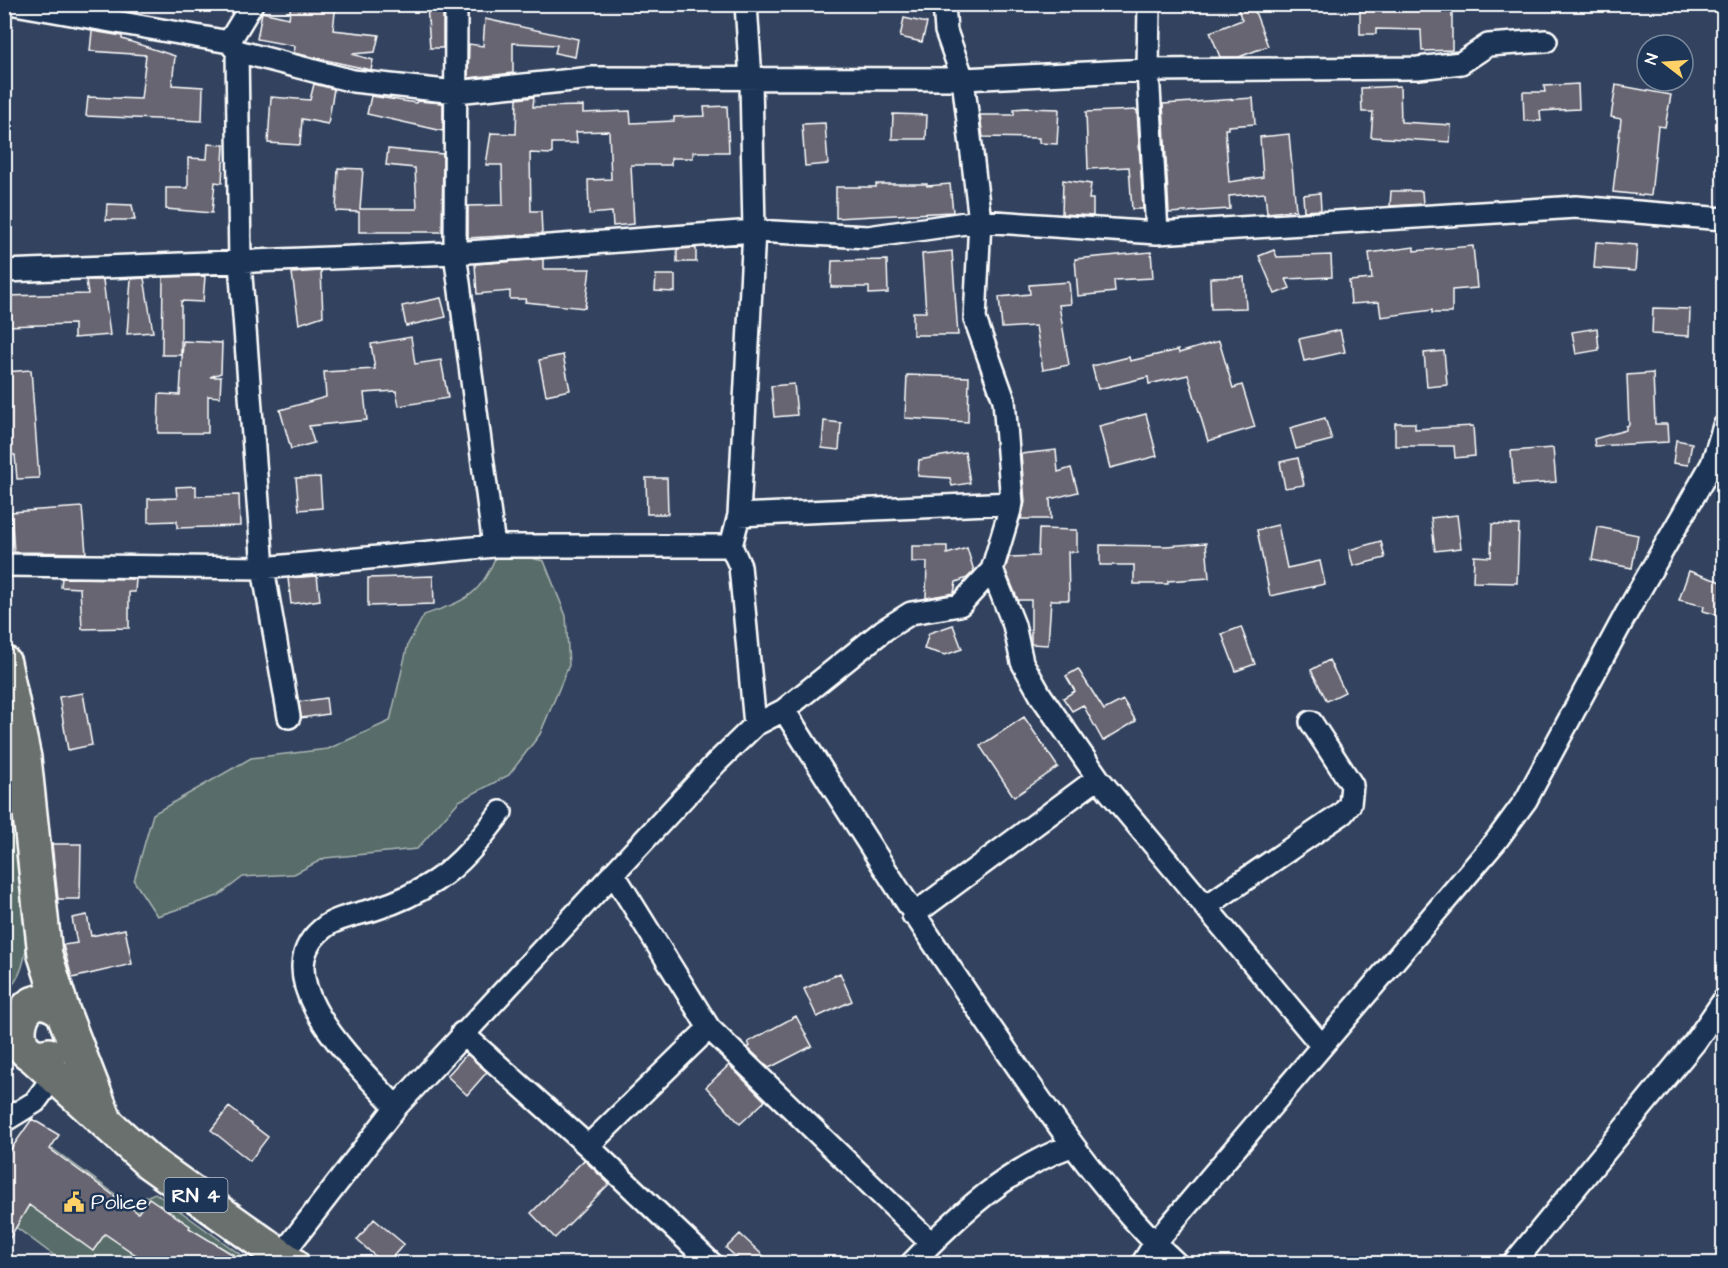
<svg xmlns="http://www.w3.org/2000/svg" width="1728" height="1268" viewBox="0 0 1728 1268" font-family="'Architects Daughter',sans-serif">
<rect width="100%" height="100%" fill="#33435f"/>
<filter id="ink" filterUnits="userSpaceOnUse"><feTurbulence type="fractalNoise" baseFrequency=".0167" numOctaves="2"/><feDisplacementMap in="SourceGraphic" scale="12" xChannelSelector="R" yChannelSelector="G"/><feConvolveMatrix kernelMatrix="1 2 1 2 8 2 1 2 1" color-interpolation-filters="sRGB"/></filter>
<g filter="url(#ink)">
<path fill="#586d69" stroke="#acb6b4" stroke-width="1.5" d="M 498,551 L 544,561 L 566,616 L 569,665 L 540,734 L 509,775 L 459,801 L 417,849 L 325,858 L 294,874 L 243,877 L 218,896 L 157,916 L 134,881 L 153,814 L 251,758 L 328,749 L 390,721 L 408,644 L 424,615 C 468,600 480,596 498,551 Z
M 10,821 C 25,859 43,965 5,992 L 4,822 Z
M 53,1149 L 129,1204 L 155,1193 L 252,1263 L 64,1263 L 5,1219 Z"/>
<path fill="#676572" stroke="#fff" stroke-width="1.5" d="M 291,4 L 336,4 L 333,30 L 379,35 L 375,52 L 352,54 L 373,60 L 371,70 L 294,53 L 295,46 L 257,39 L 262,12 L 289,18 Z
M 427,4 L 443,4 L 443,48 L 430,48 Z
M 1236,4 L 1252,4 L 1268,46 L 1239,57 L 1220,57 L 1210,32 L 1242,20 Z
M 1360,4 L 1376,4 L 1376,9 L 1433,8 L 1433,4 L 1452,4 L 1452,50 L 1422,51 L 1421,30 L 1376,29 L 1376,34 L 1360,34 Z
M 904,18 L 927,23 L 922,42 L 900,37 Z
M 485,19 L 578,39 L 575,57 L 555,53 L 557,45 L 513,43 L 513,73 L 468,78 L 469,44 L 483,46 Z
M 92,31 L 122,36 L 122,39 L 175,56 L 172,85 L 203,87 L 202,121 L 86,116 L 88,97 L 141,99 L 146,55 L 90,51 Z
M 314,84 L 334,89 L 328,124 L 302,119 L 300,145 L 268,143 L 271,97 L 310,100 Z
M 1578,84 L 1579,109 L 1540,111 L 1541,121 L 1524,121 L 1523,92 L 1545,92 L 1544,86 Z
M 1616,85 L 1671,95 L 1665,127 L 1658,126 L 1651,196 L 1613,192 L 1621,119 L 1611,117 Z
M 1400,86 L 1401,122 L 1451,125 L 1450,142 L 1371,137 L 1373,112 L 1362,112 L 1361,88 Z
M 371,96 L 416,103 L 417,101 L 443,103 L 443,131 L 367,114 Z
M 534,97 L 533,107 L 583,106 L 583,113 L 630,111 L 631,123 L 674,121 L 674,117 L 705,116 L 704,107 L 727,106 L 729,152 L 693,152 L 693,158 L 671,158 L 671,165 L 631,165 L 634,224 L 613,226 L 612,212 L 589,214 L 588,180 L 611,179 L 609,131 L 576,132 L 577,143 L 552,143 L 552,154 L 530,153 L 531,211 L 541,211 L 542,234 L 468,238 L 468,206 L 503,205 L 502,165 L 486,165 L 491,133 L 516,134 L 517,99 Z
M 1253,98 L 1255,124 L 1228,126 L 1228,129 L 1225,129 L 1229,182 L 1263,177 L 1260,137 L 1289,134 L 1296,210 L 1267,213 L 1265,193 L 1229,196 L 1230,209 L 1169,213 L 1163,104 Z
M 1026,108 L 1059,109 L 1057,144 L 1039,143 L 1039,138 L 983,137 L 980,115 L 1014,115 L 1014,109 Z
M 1137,110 L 1143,209 L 1132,209 L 1129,167 L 1088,169 L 1086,112 Z
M 893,114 L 927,115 L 926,139 L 892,139 Z
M 825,123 L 828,164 L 805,166 L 802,124 Z
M 208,144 L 224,145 L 222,183 L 215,182 L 212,213 L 166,209 L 166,188 L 188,188 L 188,158 L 207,159 Z
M 388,149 L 443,154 L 442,232 L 359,232 L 359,212 L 336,211 L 338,168 L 363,169 L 360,209 L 417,209 L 415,168 L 386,165 Z
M 1063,180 L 1091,184 L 1089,199 L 1093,199 L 1093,216 L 1062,214 Z
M 876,184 L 927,184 L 927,186 L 950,184 L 953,212 L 836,218 L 836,187 L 876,187 Z
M 1391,191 L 1422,191 L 1423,204 L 1390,206 Z
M 1320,193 L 1321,210 L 1304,211 L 1303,195 Z
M 107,204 L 132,205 L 135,220 L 106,220 Z
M 1596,242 L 1637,245 L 1635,271 L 1594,268 Z
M 1473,246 L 1477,288 L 1452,290 L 1452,313 L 1432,313 L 1432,310 L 1381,317 L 1379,302 L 1351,304 L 1349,281 L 1372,279 L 1369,253 L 1414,247 L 1414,251 Z
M 696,248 L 696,262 L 677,262 L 677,249 Z
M 1274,250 L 1277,257 L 1331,255 L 1332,277 L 1286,279 L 1290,288 L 1275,294 L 1259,256 Z
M 952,251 L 958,335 L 913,335 L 913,312 L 926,312 L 922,254 Z
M 1151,252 L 1153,278 L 1114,280 L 1115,292 L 1078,296 L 1075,259 Z
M 543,259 L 543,269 L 590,269 L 585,308 L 525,302 L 526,299 L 510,299 L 510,291 L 477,294 L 475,264 Z
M 887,260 L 888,293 L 869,294 L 869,287 L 831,287 L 832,261 Z
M 321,271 L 323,316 L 299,324 L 292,273 Z
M 656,275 L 675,275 L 675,292 L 655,291 Z
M 205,276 L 203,302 L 181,301 L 181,355 L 162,355 L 163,277 Z
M 1244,277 L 1246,308 L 1211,309 L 1210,278 Z
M 144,278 L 153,332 L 127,334 L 131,279 Z
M 86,280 L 103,280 L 110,335 L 74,338 L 74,324 L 4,326 L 4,296 L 88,294 Z
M 1069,282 L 1071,304 L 1059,305 L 1069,365 L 1043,370 L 1036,326 L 1002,328 L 999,297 L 1030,294 L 1029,285 Z
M 441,298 L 446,317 L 406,326 L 402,306 Z
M 1653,308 L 1690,309 L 1689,336 L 1652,334 Z
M 1597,328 L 1599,350 L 1576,354 L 1572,332 Z
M 1340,330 L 1345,352 L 1304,361 L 1299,339 Z
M 411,337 L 415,364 L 441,360 L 448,398 L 399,406 L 396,391 L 364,393 L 367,420 L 309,426 L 314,443 L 291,449 L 280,410 L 326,397 L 324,372 L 375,369 L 371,344 Z
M 183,341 L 222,343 L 221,373 L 210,377 L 221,377 L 220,397 L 208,396 L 208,433 L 158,433 L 159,394 L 180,395 Z
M 1219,341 L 1233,388 L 1242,385 L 1255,427 L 1208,441 L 1188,375 L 1149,384 L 1148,377 L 1098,389 L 1092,366 L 1129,357 L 1130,361 L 1178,350 L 1179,353 Z
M 1444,351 L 1447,385 L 1427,387 L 1424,353 Z
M 563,355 L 570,390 L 546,395 L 539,360 Z
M 31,370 L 39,478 L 17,479 L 15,455 L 4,455 L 4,372 Z
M 1653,373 L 1655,424 L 1667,424 L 1668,442 L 1595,446 L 1594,439 L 1626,430 L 1626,426 L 1629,425 L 1627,375 Z
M 907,375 L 969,377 L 968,422 L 905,418 Z
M 794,384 L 797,415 L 774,417 L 771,386 Z
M 1146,414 L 1157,456 L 1110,468 L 1099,426 Z
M 1325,418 L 1332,440 L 1296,449 L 1290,428 Z
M 824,421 L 841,423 L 839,450 L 822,448 Z
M 1395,423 L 1415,423 L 1415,429 L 1473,426 L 1475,456 L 1455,458 L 1454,446 L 1395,446 Z
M 1676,440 L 1692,443 L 1688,465 L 1673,463 Z
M 1553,448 L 1556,482 L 1514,485 L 1511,451 Z
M 1056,450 L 1058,472 L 1071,468 L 1078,492 L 1050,499 L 1051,519 L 1021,519 L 1025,502 L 1021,454 Z
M 965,452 L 970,483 L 952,486 L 950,478 L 918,476 L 919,460 Z
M 1298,458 L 1304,485 L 1285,488 L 1280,462 Z
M 320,477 L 322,508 L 299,510 L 296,478 Z
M 646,478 L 667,478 L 668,514 L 647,514 Z
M 196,486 L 196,496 L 239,495 L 240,526 L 177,528 L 177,521 L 148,522 L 148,499 L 177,498 L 176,487 Z
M 82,507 L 86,553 L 14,552 L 11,512 Z
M 1457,515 L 1461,548 L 1435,551 L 1431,518 Z
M 1492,524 L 1519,525 L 1517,583 L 1473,582 L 1474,556 L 1491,557 Z
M 1278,525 L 1287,568 L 1320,561 L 1325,584 L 1270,596 L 1257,530 Z
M 1598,527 L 1638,535 L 1632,568 L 1592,560 Z
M 1039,529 L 1077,530 L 1077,552 L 1068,552 L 1069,600 L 1051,600 L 1048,645 L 1031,644 L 1031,600 L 1018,600 L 1005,569 L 1009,557 L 1038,556 Z
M 1381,541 L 1385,558 L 1353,566 L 1349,550 Z
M 1206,543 L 1209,578 L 1168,581 L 1168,584 L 1134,584 L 1134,565 L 1100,565 L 1100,545 L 1166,546 Z
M 912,546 L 947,546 L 947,554 L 967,548 L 974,571 L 967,578 L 956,582 L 954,593 L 926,598 L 927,562 L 912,562 Z
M 1689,571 L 1724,583 L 1718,615 L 1703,611 L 1704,606 L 1679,600 Z
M 317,576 L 320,600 L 291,604 L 288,578 Z
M 433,576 L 434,604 L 368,606 L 368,578 Z
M 62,578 L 136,579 L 135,592 L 129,592 L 129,628 L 82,629 L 80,588 L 61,587 Z
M 953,625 L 962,649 L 945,655 L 924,649 L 929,633 Z
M 1241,627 L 1255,664 L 1236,671 L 1222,634 Z
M 1329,660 L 1345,692 L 1327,701 L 1311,670 Z
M 1078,669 L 1104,710 L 1123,700 L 1136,721 L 1103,741 L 1083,705 L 1072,711 L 1063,698 L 1075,691 L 1066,676 Z
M 83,693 L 92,745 L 68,750 L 59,697 Z
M 326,698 L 328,714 L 301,718 L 299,702 Z
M 1024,717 L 1058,767 L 1014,797 L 980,746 Z
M 52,844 L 81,844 L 80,899 L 58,899 Z
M 87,915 L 91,936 L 125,929 L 132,964 L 72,978 L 63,945 L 77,943 L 72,918 Z
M 840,973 L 852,1001 L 817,1017 L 804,989 Z
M 796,1016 L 812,1046 L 769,1068 L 748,1048 L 750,1046 L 748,1042 Z
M 467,1054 L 487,1072 L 467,1095 L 447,1076 Z
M 729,1065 L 765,1101 L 740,1124 L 706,1087 Z
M 229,1107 L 268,1137 L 250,1161 L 211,1130 Z
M 32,1119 L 59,1135 L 50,1149 L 138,1213 L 149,1198 L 190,1226 L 189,1228 L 247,1263 L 148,1263 L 105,1234 L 93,1251 L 29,1205 L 4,1248 L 4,1159 Z
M 584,1160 L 609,1184 L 555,1238 L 531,1213 Z
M 374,1219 L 404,1244 L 387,1263 L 383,1263 L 357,1240 Z
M 740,1234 L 771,1263 L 743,1263 L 726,1248 Z"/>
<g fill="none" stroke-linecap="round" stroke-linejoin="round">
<g stroke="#fff" stroke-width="15">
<path id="lane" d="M 4,794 L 17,771"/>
</g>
<g stroke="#fff" stroke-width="26">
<path id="street" d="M 15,4 L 229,42
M 252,4 L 229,42 L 237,51 L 240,263 L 263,568 L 289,717
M 456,4 L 455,253 L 494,546
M 746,4 L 751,80 L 754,231 L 739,515 L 731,546 L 740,566 L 755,725
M 944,4 L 946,31 L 963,79 L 980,221 L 975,319 L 1004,400 L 1012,503 L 992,570 L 1014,625 L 1022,662 L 1041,696 L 1098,778 L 1322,1046
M 1149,4 L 1148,70 L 1157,233
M 237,51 L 353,81 L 456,92 L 592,78 L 963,79 L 1148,70 L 1418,68 L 1461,63 L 1488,45 L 1546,41
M 4,271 L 455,253 L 754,231 L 868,237 L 980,221 L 1157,233 L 1576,207 L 1724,219
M 739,515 L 1012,503
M 4,565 L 263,568 L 494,546 L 731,546
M 784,710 C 853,820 923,930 997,1037 C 1052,1117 1105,1197 1177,1264
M 613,873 L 709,1028 L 931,1243
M 1205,907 L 1343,813 L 1350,804 L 1352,785 L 1311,722
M 913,915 L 1098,778
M 462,1033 L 588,1146 L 712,1264
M 396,1107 C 362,1069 257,976 326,926 C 340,916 362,914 378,908 C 398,902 418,892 435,881 C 463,863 482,837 501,812
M 4,1121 L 35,1102 L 54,1076
M 588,1146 L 709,1028
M 281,1256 L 396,1107 L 716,763 L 755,725 L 784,710 L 884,630 L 911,613 L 960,605 L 992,570
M 911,1264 C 957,1216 1008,1168 1071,1146
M 1142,1264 L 1155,1243 L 1496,841 L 1526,800 L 1626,614 L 1712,464 L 1724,426
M 1513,1264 L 1695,1042 L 1724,1000"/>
</g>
<g stroke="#fff" stroke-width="38">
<path id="highway" d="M 4,663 L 24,758 L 45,955 L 63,1012 L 105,1120
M 30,1053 L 149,1162 L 292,1264
M 49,1055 C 0,1068 16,971 63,1012"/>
</g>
<use href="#lane" stroke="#1d3557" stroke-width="10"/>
<use href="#street" stroke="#1d3557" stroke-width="21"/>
<use href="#highway" stroke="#6a706d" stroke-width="33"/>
</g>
</g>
<defs>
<g id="civic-bare" transform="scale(1.62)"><path d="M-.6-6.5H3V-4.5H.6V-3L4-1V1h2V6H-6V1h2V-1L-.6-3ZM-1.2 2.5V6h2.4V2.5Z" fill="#ffd166" stroke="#1d3557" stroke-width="2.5" paint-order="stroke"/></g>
</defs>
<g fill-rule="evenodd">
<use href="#civic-bare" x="74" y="1202"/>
</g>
<g text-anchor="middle" stroke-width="5" stroke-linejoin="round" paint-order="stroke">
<rect fill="#1d3557" stroke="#bbc2cd" stroke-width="1.5" x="164.5" y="1178" width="63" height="34" rx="4.5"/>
<g font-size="20" font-weight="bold" fill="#fff">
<text x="196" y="1202">RN 4</text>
</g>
<g font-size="21" fill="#fff" stroke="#1d3557" text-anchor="start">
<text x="91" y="1209">Police</text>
</g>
</g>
<rect width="1728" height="1268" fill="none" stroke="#1d3557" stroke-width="24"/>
<rect x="12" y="12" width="1704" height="1244" fill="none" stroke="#fff" stroke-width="2" filter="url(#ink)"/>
<g transform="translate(1665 63) rotate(287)"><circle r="28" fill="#1d3557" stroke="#77869a" stroke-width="1.5"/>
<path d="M0-4.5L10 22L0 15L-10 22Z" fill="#ffd166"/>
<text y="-9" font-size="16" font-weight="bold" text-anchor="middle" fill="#ffffff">N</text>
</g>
</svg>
